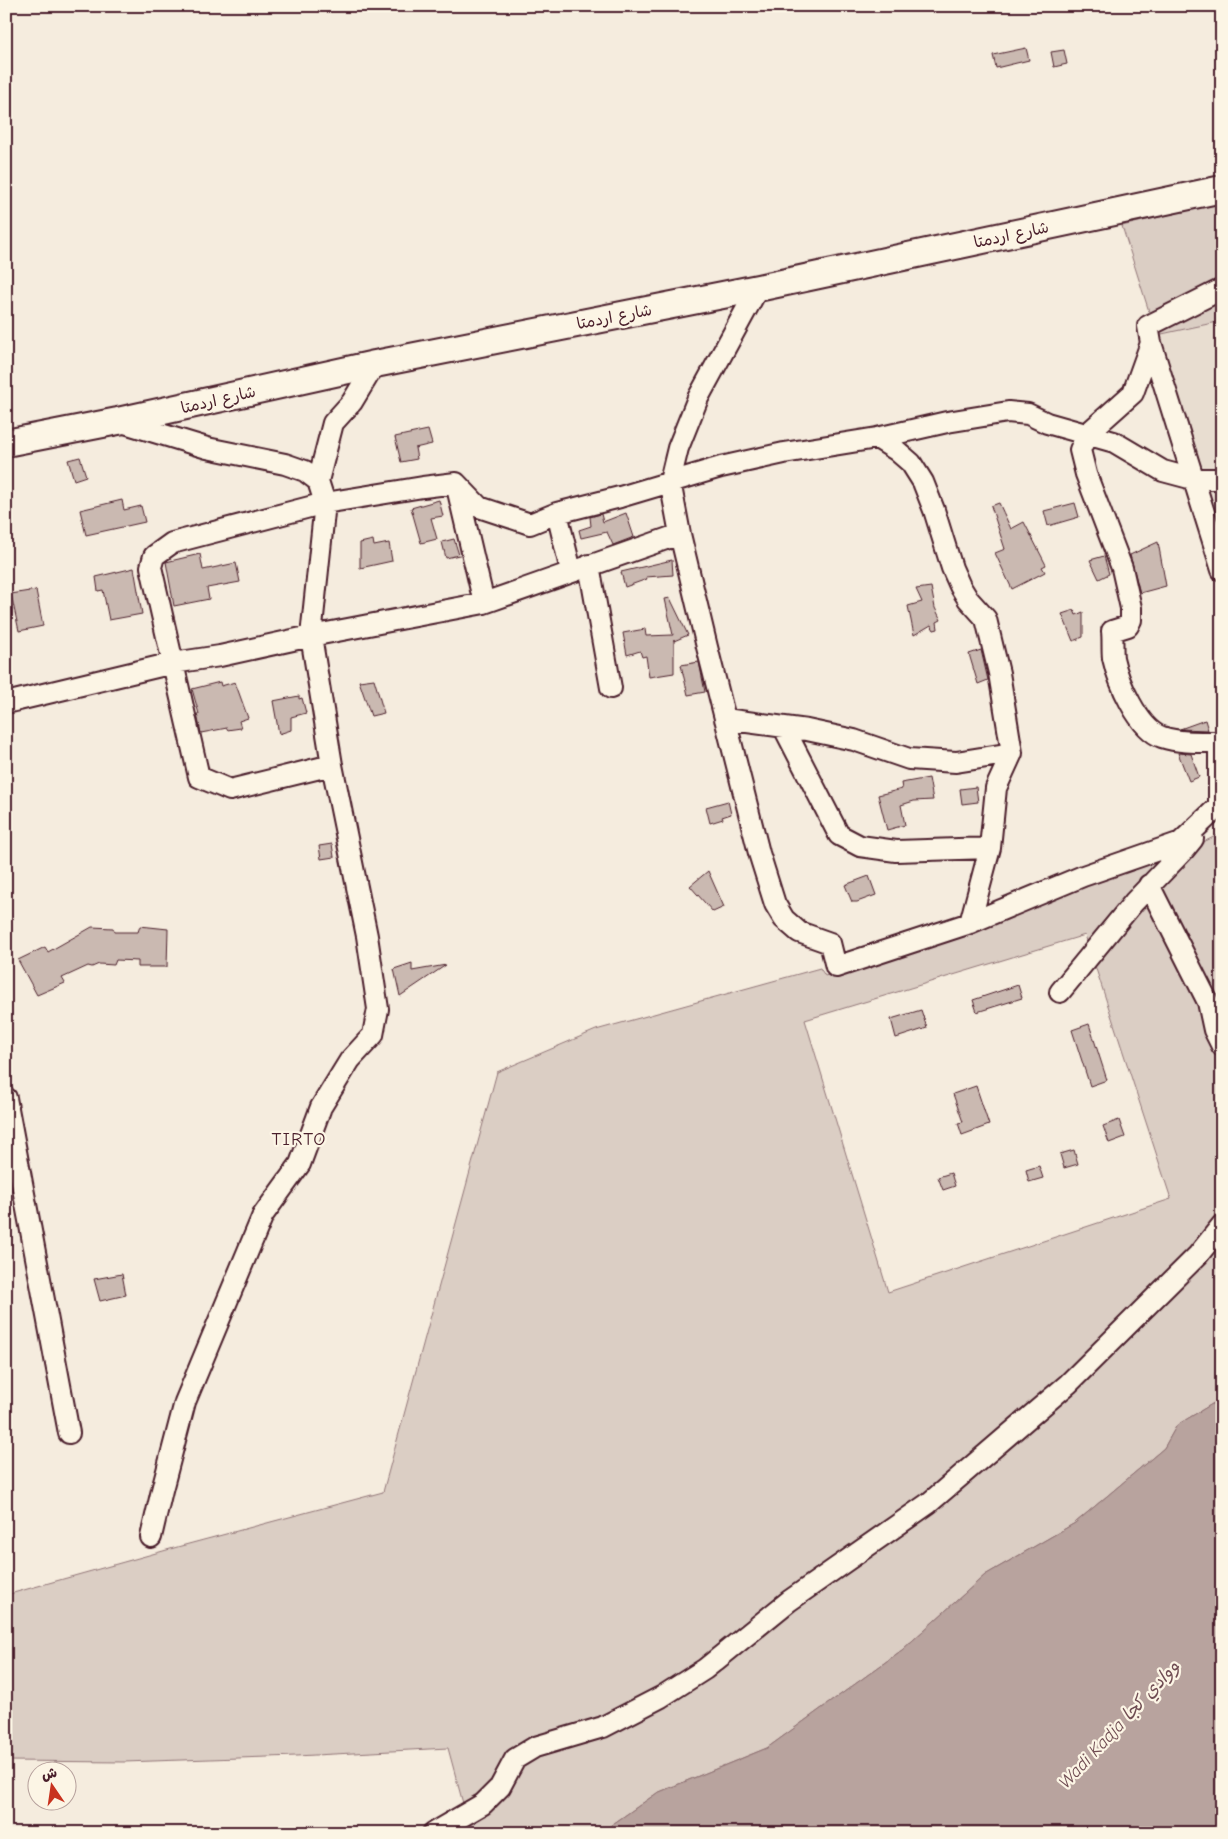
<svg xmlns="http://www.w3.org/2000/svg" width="1228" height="1839" viewBox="0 0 1228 1839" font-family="'Comic Neue','Playpen Sans Arabic',sans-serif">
<rect width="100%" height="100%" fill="#f5ecde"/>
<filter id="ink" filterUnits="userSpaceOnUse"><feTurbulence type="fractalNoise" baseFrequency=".02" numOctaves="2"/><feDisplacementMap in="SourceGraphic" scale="10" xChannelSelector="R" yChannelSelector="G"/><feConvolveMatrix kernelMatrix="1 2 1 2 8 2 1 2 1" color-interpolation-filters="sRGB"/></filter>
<g filter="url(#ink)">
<path fill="#e8ddd0" d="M 1222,321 L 1222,538 L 1157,335 Z"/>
<path fill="#dbcec4" stroke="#927678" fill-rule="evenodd" d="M 1222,202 L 1222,285 L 1152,321 L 1122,226 Z
M 1222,293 L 1222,321 L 1157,335 L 1155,328 Z
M 1222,833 L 1222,1398 L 1177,1425 L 1164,1448 L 1075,1523 L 985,1575 L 902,1650 L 767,1748 L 657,1793 L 600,1833 L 471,1833 L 448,1748 L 296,1756 L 124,1762 L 6,1761 L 6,1595 L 181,1546 L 383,1492 L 497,1072 L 596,1030 L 820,968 L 825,976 L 973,925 L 1195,846 ZM 1085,935 L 1171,1199 L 888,1292 L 805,1020 Z"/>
<path fill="#b8a39e" stroke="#8c6e70" d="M 1222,1398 L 1222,1833 L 600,1833 L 657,1793 L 767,1748 L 902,1650 L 985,1575 L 1075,1523 L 1164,1448 L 1177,1425 Z"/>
<path fill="#cab9b1" stroke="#4a1f2b" d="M 1026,48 L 1029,60 L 996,68 L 993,55 Z
M 1064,50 L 1067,64 L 1054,67 L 1051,52 Z
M 428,430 L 432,444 L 415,448 L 417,459 L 401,462 L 395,437 Z
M 80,457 L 86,476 L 74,480 L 68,460 Z
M 122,500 L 124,510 L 141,506 L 145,522 L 86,535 L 80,510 Z
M 439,500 L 443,516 L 431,518 L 437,539 L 421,543 L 411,508 Z
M 999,503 L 1011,529 L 1024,522 L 1046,565 L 1042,567 L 1045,572 L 1012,589 L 995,553 L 1005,549 L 991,506 Z
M 1075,503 L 1079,517 L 1048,526 L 1044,511 Z
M 626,513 L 634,537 L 613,545 L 607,532 L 581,538 L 579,530 L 591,526 L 590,517 L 601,514 L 603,522 Z
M 454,539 L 459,555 L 446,558 L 442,542 Z
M 373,540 L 374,546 L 389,543 L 392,561 L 360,568 L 360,543 Z
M 1158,542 L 1166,586 L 1140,593 L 1130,555 Z
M 200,554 L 203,570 L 236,563 L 240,582 L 207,588 L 209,599 L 174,606 L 166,562 Z
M 1104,556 L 1109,574 L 1099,579 L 1090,560 Z
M 672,560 L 673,575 L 646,577 L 647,579 L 625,587 L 621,572 Z
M 134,568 L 142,614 L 109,620 L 103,590 L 98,591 L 96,577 Z
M 931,587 L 935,608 L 941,620 L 937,622 L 938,629 L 934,630 L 931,625 L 914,635 L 908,606 L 922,602 L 916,589 Z
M 36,590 L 43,626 L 19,631 L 11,594 Z
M 670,598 L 688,635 L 674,641 L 674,639 L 674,673 L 649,677 L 646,656 L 642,657 L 640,651 L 627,655 L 623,633 L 645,629 L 646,636 L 673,635 L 665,599 Z
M 1074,610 L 1076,615 L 1083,612 L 1083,637 L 1073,641 L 1062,614 Z
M 981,650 L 988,680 L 978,684 L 969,654 Z
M 699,662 L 705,692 L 688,695 L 681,665 Z
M 374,679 L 384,713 L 371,716 L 359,681 Z
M 220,682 L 221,686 L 235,682 L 248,718 L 239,721 L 241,728 L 227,730 L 227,728 L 201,733 L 197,714 L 199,714 L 192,689 Z
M 299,696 L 299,699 L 302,698 L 306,713 L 291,717 L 291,730 L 279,734 L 273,701 Z
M 1205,720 L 1208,730 L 1180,729 Z
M 1178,753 L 1191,754 L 1199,777 L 1189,781 Z
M 929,778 L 933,800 L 914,801 L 901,805 L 905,825 L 887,830 L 878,795 L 902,789 L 901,783 Z
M 976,787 L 978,802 L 962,804 L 960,789 Z
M 728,801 L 731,814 L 722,817 L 723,819 L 710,823 L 706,807 Z
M 332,844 L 334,857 L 321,859 L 319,846 Z
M 708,871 L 724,907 L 713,912 L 690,886 Z
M 869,876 L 876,895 L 857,902 L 852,902 L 845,885 Z
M 140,926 L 168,929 L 167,967 L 138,967 L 138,961 L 116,960 L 114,965 L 99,964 L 92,967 L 88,966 L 62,978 L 65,983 L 37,995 L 18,960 L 45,947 L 48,952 L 92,927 L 113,928 L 115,932 L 138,932 Z
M 412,963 L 412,971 L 446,965 L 400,996 L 394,969 Z
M 1018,985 L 1022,998 L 977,1012 L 973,1000 Z
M 921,1010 L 927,1028 L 896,1038 L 891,1019 Z
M 1089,1024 L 1107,1080 L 1090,1086 L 1072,1030 Z
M 976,1086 L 989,1125 L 962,1135 L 958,1123 L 963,1122 L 953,1094 Z
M 1119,1120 L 1125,1137 L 1109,1143 L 1103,1126 Z
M 1074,1150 L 1078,1164 L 1064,1168 L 1060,1154 Z
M 1039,1166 L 1043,1178 L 1029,1182 L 1026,1170 Z
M 951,1173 L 955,1186 L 943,1190 L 938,1177 Z
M 122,1274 L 126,1295 L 100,1301 L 94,1279 Z"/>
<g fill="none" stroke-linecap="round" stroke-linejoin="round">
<g stroke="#4a1f2b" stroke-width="24">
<path id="minor" d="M 758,288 L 698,398 L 678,448 L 670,481 L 680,534 L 707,647 L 759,853 L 775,904 L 784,919 L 799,932 L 830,943 L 836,967 L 970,923 L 1083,876 L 1181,842 L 1222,803
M 1151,343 L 1222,570
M 118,421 L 207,448 L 285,464 L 305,471 L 318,481 L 325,503 L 311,636 L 332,765 L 367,936 L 378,1009 L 373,1035 L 350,1060 L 321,1107 L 300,1164 L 263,1215 L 185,1402 L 162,1490 L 151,1537
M 877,438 L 896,450 L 911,463 L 923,482 L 934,510 L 952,568 L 960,586 L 968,599 L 986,619 L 999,673 L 1012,753 L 996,788 L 990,848 L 970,923
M 318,481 L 333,423 L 352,402 L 375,364
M 456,483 L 479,507 L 530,524 L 557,513
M 589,565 L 611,688
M 571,571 L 557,513 L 620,497 L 721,467 L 784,453 L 877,438 L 947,422 L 1008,412 L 1028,414 L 1047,423 L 1114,442 L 1163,471 L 1193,479 L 1222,479
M 6,703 L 173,663 L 220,656 L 311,636 L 484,603 L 680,534
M 725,719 L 807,730 L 854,740 L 909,759 L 956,762 L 1012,753
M 784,728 L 839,835 L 860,846 L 896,851 L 990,848
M 332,765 L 230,790 L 199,777 L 151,567 L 154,556 L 172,543 L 325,503 L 423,487 L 456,483 L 484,603
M 1219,806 L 1219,742 C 1200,742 1180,743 1162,737 C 1138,729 1118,681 1113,658 C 1112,649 1113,640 1112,631 L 1128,626 L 1131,620 L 1131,608 L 1122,568 L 1086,474 L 1080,450 L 1087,434 L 1133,393 L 1151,343 L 1148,326 L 1222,289
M 1149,885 L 1208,1002 L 1214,1030 L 1222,1046
M 1060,992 L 1134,902 L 1184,850 L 1193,839
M 6,1098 L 69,1433
M 433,1833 L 483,1804 L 500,1787 L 515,1759 L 535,1747 L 603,1727 L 661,1697 L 705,1669 L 789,1601 L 929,1503 L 1068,1384 L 1198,1255 L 1222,1225"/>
</g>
<g stroke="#4a1f2b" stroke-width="30">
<path id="major" d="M 6,443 L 118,421 L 375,364 L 758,288 L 1222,189"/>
</g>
<use href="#minor" stroke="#fcf5e5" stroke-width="20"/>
<use href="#major" stroke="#fcf5e5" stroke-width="26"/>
</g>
</g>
<g text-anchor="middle" stroke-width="4.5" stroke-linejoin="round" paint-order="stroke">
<g font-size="16" fill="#4a1f2b" stroke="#fcf5e5">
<text transform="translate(1011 234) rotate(-12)" y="6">شارع اردمتا</text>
<text transform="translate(614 316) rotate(-11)" y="6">شارع اردمتا</text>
<text transform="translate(218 399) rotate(-13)" y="6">شارع اردمتا</text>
</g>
<g font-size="18" font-style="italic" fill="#704d53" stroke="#fcf5e5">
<text transform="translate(1119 1724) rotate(-47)" y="6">Wadi Kadja ووادي كجا</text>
</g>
<g font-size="19" letter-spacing="1" fill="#4a1f2b" stroke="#fcf5e5">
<text x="299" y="1145">TIRTO</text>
</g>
</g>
<rect width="1228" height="1839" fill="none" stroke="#fcf5e5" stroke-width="25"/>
<rect x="12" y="12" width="1203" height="1814" fill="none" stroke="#4a1f2b" stroke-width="2" filter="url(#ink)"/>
<g transform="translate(52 1786) rotate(347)"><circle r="24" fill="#fcf5e5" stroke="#b59f9b"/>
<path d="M0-4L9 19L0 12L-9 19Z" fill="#c8321e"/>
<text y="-8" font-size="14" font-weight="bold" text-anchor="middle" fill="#4a1f2b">ش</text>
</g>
</svg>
